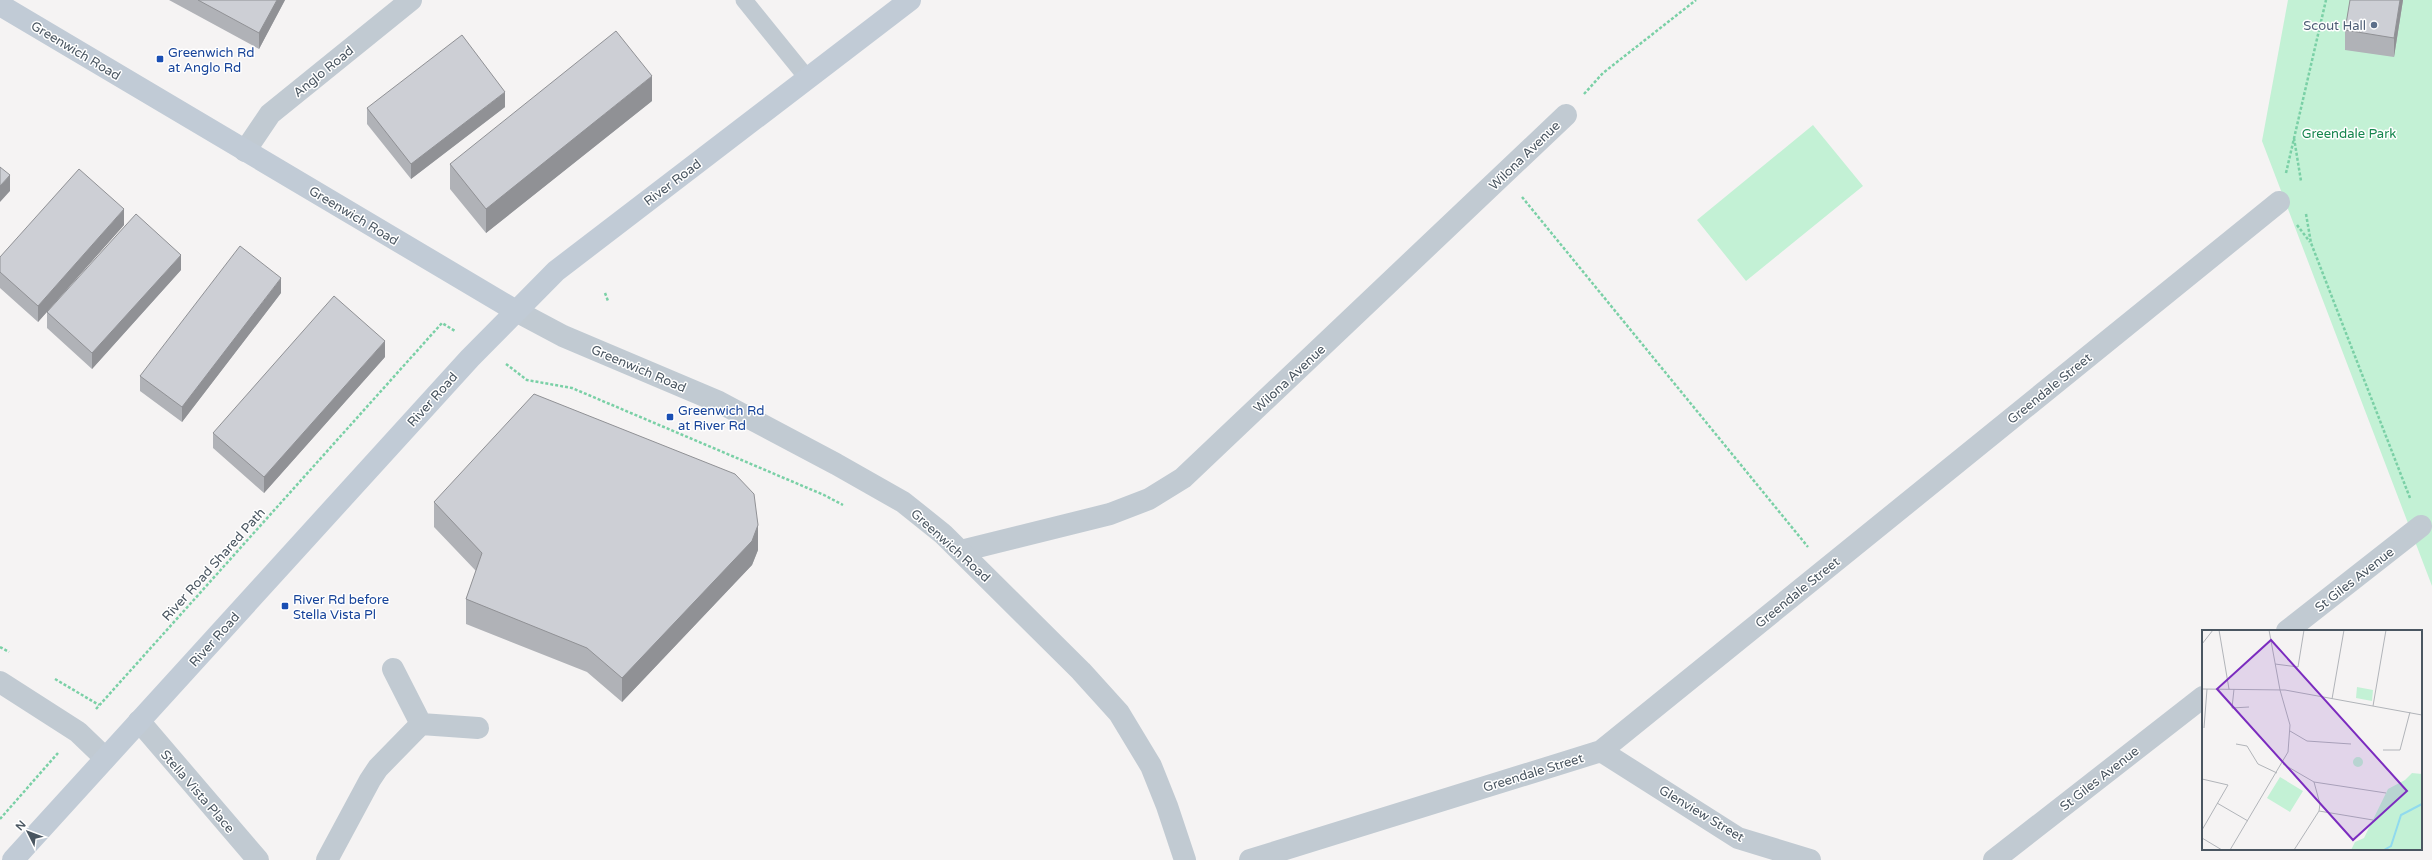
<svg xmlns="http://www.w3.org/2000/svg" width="2432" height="860" viewBox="0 0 2432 860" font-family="'Varela Round',sans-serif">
<rect width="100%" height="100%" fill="#f5f3f3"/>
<path fill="#c3f1d5" d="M 2288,0 L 2432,0 L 2432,586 L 2262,141 Z
M 1813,125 L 1863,186 L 1746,281 L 1697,220 Z"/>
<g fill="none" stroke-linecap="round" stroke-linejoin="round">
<path stroke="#7ad0a6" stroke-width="2.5" stroke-dasharray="3 2" stroke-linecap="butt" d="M 1584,94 L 1603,73 L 1696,0
M 2294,138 L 2301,181
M 2286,173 L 2326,0
M 1522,197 L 1808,547
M 2306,214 L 2311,243 L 2410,498
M 2297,225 L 2310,242
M 605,293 L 608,301
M 506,364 L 527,380 L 572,388 L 824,495 L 843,505
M 0,647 L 9,652
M 55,679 L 99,705
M 96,709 L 442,323 L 455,331
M 0,819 L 58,753"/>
<path stroke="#c1cad2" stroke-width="17" d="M 744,0 L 808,79"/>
<path stroke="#c1cad2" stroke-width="22" d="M 245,151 L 270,114 L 411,0
M 961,551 L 1110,514 L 1149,499 L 1183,478 L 1566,115
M 2287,631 L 2421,526
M 393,669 L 421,724 L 478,728
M 0,682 L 78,732 L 105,758
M 139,721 L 258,860
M 1601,751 L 1738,838 L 1810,860
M 327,860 L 370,780 L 378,768 L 421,724
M 1250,860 L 1601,751 L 2279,202
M 1994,860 L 2203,697"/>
<path stroke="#c1cad2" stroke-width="22" d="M 516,311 L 563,336 L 719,402 L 836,464 L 903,502 L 943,534 L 1081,671 L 1119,713 L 1151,766 L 1167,806 L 1185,860"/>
<path stroke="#c1cbd6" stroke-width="22" d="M 0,5 L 516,311
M 13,860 L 470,358 L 556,271 L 910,0"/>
</g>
<path fill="#b0b2b7" d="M 169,0 L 285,0 L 259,49 Z
M 2403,0 L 2394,57 L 2345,50 L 2345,30 Z
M 652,101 L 486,233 L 450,189 L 450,164 Z
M 505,107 L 411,179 L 367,124 L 367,108 Z
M 124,225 L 38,322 L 0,288 L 0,257 Z
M 181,270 L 92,369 L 47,328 L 47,312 Z
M 281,293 L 182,422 L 140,391 L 140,376 Z
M 385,357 L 264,493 L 213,448 L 213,433 Z
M 434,502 L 758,550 L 752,565 L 622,702 L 587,672 L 466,624 L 466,599 L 476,571 L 434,527 Z"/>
<path fill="#909195" d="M 277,0 L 285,0 L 259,49 L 259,33 Z
M 2400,0 L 2403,0 L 2394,57 L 2394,38 Z
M 652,76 L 652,101 L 486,233 L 486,209 Z
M 505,92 L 505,107 L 411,179 L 411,164 Z
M 10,175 L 10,191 L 0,202 L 0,186 Z
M 124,209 L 124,225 L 38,322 L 38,306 Z
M 181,255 L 181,270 L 92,369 L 92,353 Z
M 281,278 L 281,293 L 182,422 L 182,407 Z
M 385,341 L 385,357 L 264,493 L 264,477 Z
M 758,525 L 758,550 L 752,565 L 622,702 L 622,678 Z"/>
<path fill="#cdcfd5" stroke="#909195" d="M 198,0 L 277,0 L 259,33 Z
M 2350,0 L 2400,0 L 2394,38 L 2345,30 Z
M 616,31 L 652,76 L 486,209 L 450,164 Z
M 462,35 L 505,92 L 411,164 L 367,108 Z
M 0,167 L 10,175 L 0,186 Z
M 79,169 L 124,209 L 38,306 L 0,272 L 0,257 Z
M 136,214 L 181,255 L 92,353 L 47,312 Z
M 240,246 L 281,278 L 182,407 L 140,376 Z
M 334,296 L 385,341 L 264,477 L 213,433 Z
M 534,394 L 735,474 L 754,494 L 758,525 L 752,541 L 622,678 L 587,648 L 466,599 L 482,553 L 434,502 Z"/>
<circle fill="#5c6f8a" stroke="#fff" stroke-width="1.5" cx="2374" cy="25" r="4"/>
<g fill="#1a4fb4" stroke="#fff" stroke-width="1.5">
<rect x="156" y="55" width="8" height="8" rx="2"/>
<rect x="666" y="413" width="8" height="8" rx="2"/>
<rect x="281" y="602" width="8" height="8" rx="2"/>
</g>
<g text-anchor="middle" stroke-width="3" stroke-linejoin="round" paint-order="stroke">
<g font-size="13" fill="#4e5e75" stroke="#fff" text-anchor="end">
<text x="2366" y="30">Scout Hall</text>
</g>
<g font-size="13" fill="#4a5661" stroke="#fff">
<text transform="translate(76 50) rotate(31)" y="5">Greenwich Road</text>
<text transform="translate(323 71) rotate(-39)" y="5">Anglo Road</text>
<text transform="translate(1524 155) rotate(-44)" y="5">Wilona Avenue</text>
<text transform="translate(672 182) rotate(-37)" y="5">River Road</text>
<text transform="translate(354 215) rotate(31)" y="5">Greenwich Road</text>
<text transform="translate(639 368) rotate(23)" y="5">Greenwich Road</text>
<text transform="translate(1289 378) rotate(-43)" y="5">Wilona Avenue</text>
<text transform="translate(2049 388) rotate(-39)" y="5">Greendale Street</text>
<text transform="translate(432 399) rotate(-48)" y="5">River Road</text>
<text transform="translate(951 545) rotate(42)" y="5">Greenwich Road</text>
<text transform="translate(213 564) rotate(-48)" y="5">River Road Shared Path</text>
<text transform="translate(2354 579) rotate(-38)" y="5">St Giles Avenue</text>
<text transform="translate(1797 592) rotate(-39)" y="5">Greendale Street</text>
<text transform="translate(214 639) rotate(-48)" y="5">River Road</text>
<text transform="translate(1533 772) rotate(-17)" y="5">Greendale Street</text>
<text transform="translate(2099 778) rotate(-38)" y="5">St Giles Avenue</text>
<text transform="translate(198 791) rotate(49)" y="5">Stella Vista Place</text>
<text transform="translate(1702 813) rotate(31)" y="5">Glenview Street</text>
</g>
<g font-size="13" fill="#164399" stroke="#fff" text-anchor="start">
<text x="168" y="57">Greenwich Rd<tspan x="168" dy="15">at Anglo Rd</tspan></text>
<text x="678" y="415">Greenwich Rd<tspan x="678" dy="15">at River Rd</tspan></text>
<text x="293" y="604">River Rd before<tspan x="293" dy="15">Stella Vista Pl</tspan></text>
</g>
<g font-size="13" fill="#17864f" stroke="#fff">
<text x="2349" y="138">Greendale Park</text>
</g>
</g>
<g transform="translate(2202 630)">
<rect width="220" height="220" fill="#f5f3f3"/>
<path d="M 155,57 L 171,60 L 170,71 L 154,68 ZM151 132a5 5 0 1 1 10 0a5 5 0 1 1-10 0ZM 210,143 L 220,144 L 220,220 L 149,220 L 153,212 L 162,208 L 186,159 L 203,150 ZM 78,147 L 101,161 L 88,182 L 65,168 Z" fill="#c3f1d5"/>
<path fill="none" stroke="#90daee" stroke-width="2" d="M 182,220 L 189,216 L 199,185 L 220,174"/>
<path fill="none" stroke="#b1b4b9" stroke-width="1" d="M 17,0 L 27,59M 67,0 L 78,60M 0,14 L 11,0M 73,34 L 96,37 L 102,0M 0,59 L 83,60 L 220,85M 32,59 L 30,78 L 47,77M 130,69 L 142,0M 171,76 L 184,0M 2,98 L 5,59M 88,101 L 105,111 L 149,114M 34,114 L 45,116 L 56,134 L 75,143M 181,120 L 198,120 L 208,82M 81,134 L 112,152 L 184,163M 0,149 L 26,155 L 0,200M 15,173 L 46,191M 117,181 L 171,190M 0,208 L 20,220M 28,220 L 86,122 L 88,95 L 78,60M 92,220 L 117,181 L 118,174 L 112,152"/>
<path fill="#7b2cbf" fill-opacity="0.15" stroke="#7b2cbf" stroke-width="2" d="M 69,10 L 205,161 L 151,210 L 15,59 Z"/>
<rect width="220" height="220" fill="none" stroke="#4a5661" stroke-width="2"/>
</g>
<g transform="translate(28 832) rotate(312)" stroke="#ffffff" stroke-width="3" paint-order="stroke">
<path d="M0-3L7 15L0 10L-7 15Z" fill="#4a5661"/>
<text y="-6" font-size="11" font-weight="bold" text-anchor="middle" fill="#4a5661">N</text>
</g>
</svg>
